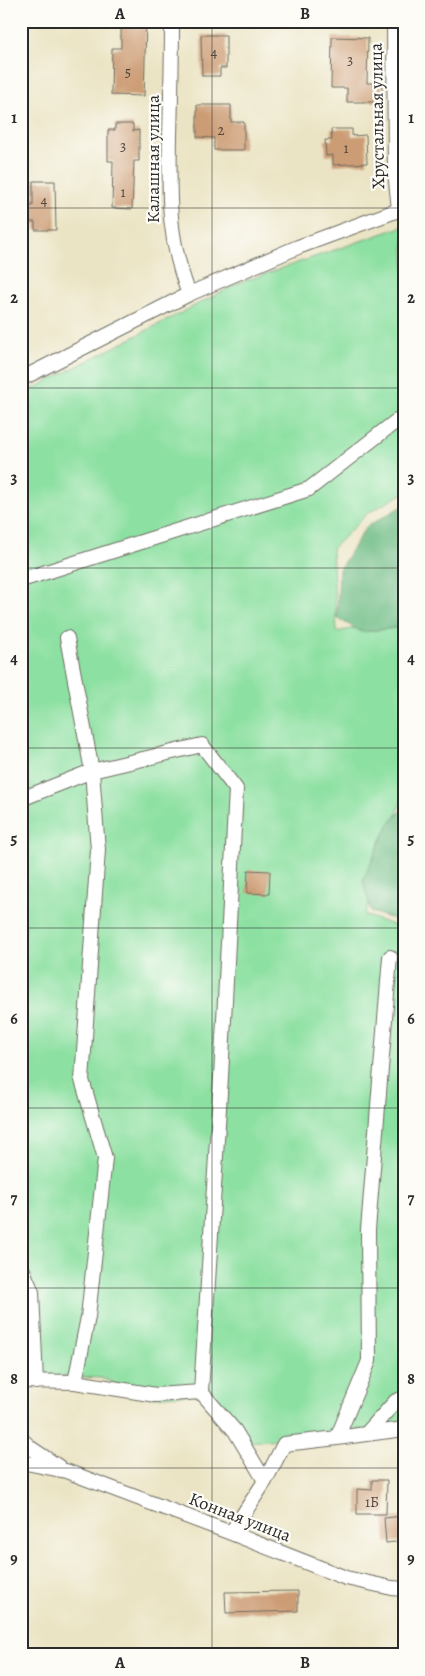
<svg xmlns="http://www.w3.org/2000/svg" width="425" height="1676" viewBox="0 0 425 1676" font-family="Alegreya,serif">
<rect width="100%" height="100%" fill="#fdfcf7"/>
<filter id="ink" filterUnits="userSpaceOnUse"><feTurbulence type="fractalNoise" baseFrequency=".02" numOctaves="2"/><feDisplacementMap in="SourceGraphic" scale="10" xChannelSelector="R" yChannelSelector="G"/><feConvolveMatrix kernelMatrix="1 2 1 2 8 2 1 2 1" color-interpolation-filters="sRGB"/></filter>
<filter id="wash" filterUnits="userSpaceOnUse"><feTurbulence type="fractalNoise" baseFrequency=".0096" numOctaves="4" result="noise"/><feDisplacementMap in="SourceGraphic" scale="20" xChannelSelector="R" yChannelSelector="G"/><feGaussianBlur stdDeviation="1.12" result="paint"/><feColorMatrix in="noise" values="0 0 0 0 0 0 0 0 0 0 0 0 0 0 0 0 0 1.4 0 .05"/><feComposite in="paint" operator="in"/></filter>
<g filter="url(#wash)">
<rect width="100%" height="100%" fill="#ebe4c4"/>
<path fill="#8ce0a1" stroke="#5c8666" d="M 404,226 L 404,493 L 368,513 L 332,549 L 337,632 L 404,617 L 404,792 L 365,915 L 404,929 L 404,1425 L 250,1442 L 213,1393 L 151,1397 L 101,1378 L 21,1375 L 21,395 L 239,283 Z"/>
<path fill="#71be87" stroke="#4e7459" d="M 404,505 L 404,627 L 362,632 L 337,618 L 339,570 L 366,527 Z
M 404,808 L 404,922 L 371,912 L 363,880 L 388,825 Z"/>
<g id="blocks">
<path fill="#cc9c75" d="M 121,21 L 146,21 L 144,96 L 111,95 L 112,48 L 121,48 Z
M 201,35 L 226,35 L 226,68 L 220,68 L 220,76 L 202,76 Z
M 332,37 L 368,38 L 367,83 L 382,83 L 382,102 L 347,102 L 347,88 L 331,88 Z
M 197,105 L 231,105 L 231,122 L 244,122 L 244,150 L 214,150 L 214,138 L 197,137 Z
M 115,124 L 133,124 L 133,131 L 139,130 L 139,161 L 134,161 L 132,209 L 112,208 L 113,161 L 108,161 L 108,130 L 115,130 Z
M 331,129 L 352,129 L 352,136 L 366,135 L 367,163 L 333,165 L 333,155 L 326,156 L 325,140 L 332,140 Z
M 33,181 L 55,181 L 56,230 L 35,230 L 35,222 L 27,222 L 27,206 L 33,206 Z
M 248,870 L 270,871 L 269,894 L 247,893 Z
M 372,1480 L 387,1480 L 386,1514 L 357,1514 L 357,1489 L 372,1490 Z
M 404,1516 L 404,1541 L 386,1543 L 384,1518 Z
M 298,1591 L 298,1611 L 226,1613 L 225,1592 Z"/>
</g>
</g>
<g filter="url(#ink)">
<use href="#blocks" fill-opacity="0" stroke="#6e6c61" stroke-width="1"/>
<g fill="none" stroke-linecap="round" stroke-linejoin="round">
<g stroke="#6e6c61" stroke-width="16">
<path id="minor" d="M 172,21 C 172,60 171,98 170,136 C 169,195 167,237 189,294
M 394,21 L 395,171 L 399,210
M 21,379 L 189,294 L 298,247 L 404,208
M 21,580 L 309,489 L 404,415
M 21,799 L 92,771 L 67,638
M 21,1266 L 32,1292 L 36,1382
M 21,1381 L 75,1382 L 156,1395 L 201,1392 L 235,1431 L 265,1481 L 231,1533
M 75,1382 L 88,1317 L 105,1158 L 82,1080 L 98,850 L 92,771 L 202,745 L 236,789 L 221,1077 L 201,1392
M 366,1434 L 404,1429
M 337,1438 L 366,1434 L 396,1401 L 404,1398
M 21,1439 L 32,1449 L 59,1467
M 21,1462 L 66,1471 L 231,1533 L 346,1578 L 392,1588 L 404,1589
M 265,1481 L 284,1444 L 337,1438 L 369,1361 L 368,1230 L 390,957"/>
</g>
<use href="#minor" stroke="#fff" stroke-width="14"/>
</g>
</g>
<path fill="none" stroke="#2b2b2b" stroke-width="1" stroke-opacity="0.55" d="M 212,21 L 212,1655M 21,208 L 404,208M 21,388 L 404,388M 21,568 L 404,568M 21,748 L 404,748M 21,928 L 404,928M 21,1108 L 404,1108M 21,1288 L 404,1288M 21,1468 L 404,1468"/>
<g text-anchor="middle" stroke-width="4.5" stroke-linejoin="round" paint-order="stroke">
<g font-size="15" fill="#53473e">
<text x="214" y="57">4</text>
<text x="350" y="65">3</text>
<text x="128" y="77">5</text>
<text x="221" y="135">2</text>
<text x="123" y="151">3</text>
<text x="346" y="153">1</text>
<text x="123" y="197">1</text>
<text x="44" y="205">4</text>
<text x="372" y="1507">1Б</text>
</g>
<g font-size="18" fill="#2b2b2b" stroke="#fdfcf7">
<text transform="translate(377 116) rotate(-91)" y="6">Хрустальная улица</text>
<text transform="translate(153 159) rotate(-90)" y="6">Калашная улица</text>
<text transform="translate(240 1517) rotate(21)" y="6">Конная улица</text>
</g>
</g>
<rect width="425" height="1676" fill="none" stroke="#fdfcf7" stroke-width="55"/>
<rect x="28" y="28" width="370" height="1620" fill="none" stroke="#2b2b2b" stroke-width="2"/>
<g font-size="16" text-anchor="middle" font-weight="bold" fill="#2b2b2b">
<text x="120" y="19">A</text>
<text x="305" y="19">B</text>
<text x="14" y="123">1</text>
<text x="411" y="123">1</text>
<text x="14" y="303">2</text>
<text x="411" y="303">2</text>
<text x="14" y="483">3</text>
<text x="411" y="483">3</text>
<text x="14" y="664">4</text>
<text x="411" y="664">4</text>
<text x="14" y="844">5</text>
<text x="411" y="844">5</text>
<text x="14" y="1024">6</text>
<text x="411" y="1024">6</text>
<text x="14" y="1204">7</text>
<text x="411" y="1204">7</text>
<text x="14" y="1384">8</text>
<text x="411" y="1384">8</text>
<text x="14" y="1564">9</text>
<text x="411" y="1564">9</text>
<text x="120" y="1668">A</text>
<text x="305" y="1668">B</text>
</g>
</svg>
